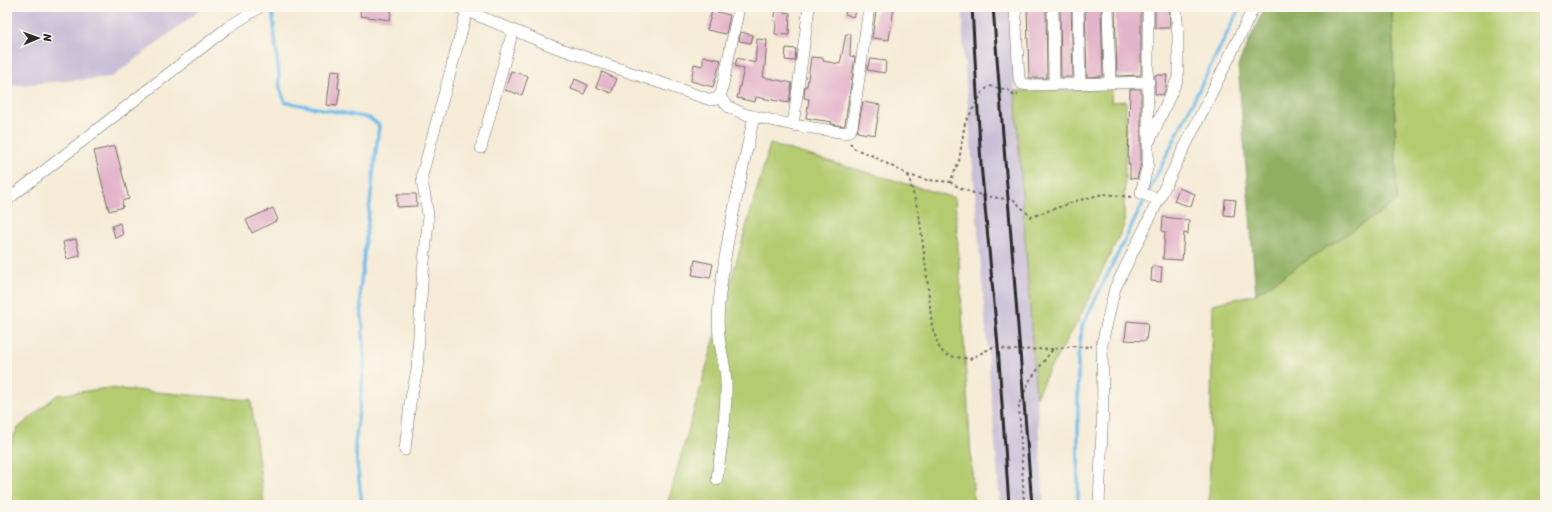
<svg xmlns="http://www.w3.org/2000/svg" width="1552" height="512" viewBox="0 0 1552 512" font-family="Sriracha,sans-serif">
<rect width="100%" height="100%" fill="#fbf7ec"/>
<filter id="ink" filterUnits="userSpaceOnUse"><feTurbulence type="fractalNoise" baseFrequency=".025" numOctaves="2"/><feDisplacementMap in="SourceGraphic" scale="8" xChannelSelector="R" yChannelSelector="G"/><feConvolveMatrix kernelMatrix="1 2 1 2 8 2 1 2 1" color-interpolation-filters="sRGB"/></filter>
<filter id="wash" filterUnits="userSpaceOnUse"><feTurbulence type="fractalNoise" baseFrequency=".012" numOctaves="4" result="noise"/><feDisplacementMap in="SourceGraphic" scale="16" xChannelSelector="R" yChannelSelector="G"/><feGaussianBlur stdDeviation="0.9" result="paint"/><feColorMatrix in="noise" values="0 0 0 0 0 0 0 0 0 0 0 0 0 0 0 0 0 1.4 0 .05"/><feComposite in="paint" operator="in"/></filter>
<g filter="url(#wash)">
<rect width="100%" height="100%" fill="#f5ebd6"/>
<path fill="#c9bfd7" d="M 7,7 L 204,7 L 112,77 L 7,86 Z
M 963,7 L 1009,7 L 1044,505 L 1000,505 L 963,44 Z"/>
<path fill="#b4cb6f" stroke="#707b4d" d="M 1392,7 L 1545,7 L 1545,505 L 1209,505 L 1213,304 L 1256,294 L 1397,201 Z
M 1112,89 L 1111,102 L 1126,101 L 1124,226 L 1076,325 L 1049,370 L 1036,397 L 1015,91 Z
M 770,144 L 955,198 L 974,505 L 667,505 Z
M 109,388 L 251,400 L 264,505 L 7,505 L 7,449 L 18,428 L 57,395 Z"/>
<path fill="#8faf62" stroke="#5d6d46" d="M 1265,7 L 1392,7 L 1397,201 L 1256,294 L 1238,65 Z"/>
<g fill="none" stroke-linecap="round" stroke-linejoin="round">
<path stroke="#71bdeb" stroke-width="3.5" d="M 272,7 L 280,88 L 285,102 L 369,118 L 379,125 L 360,290 L 365,360 L 355,445 L 362,505
M 1078,505 L 1078,359 L 1082,326 L 1240,7"/>
</g>
<g id="blocks">
<path fill="#e3b3c9" d="M 361,7 L 392,7 L 390,20 L 360,16 Z
M 847,7 L 856,9 L 853,17 L 845,14 Z
M 877,7 L 894,7 L 889,40 L 872,38 L 876,11 L 877,11 Z
M 1027,7 L 1046,7 L 1047,78 L 1029,78 Z
M 1060,7 L 1071,7 L 1073,77 L 1061,77 Z
M 1085,7 L 1101,7 L 1103,76 L 1087,77 Z
M 1115,7 L 1141,7 L 1141,75 L 1117,76 Z
M 1155,7 L 1169,7 L 1170,28 L 1155,28 Z
M 712,11 L 730,15 L 726,34 L 707,30 Z
M 776,11 L 790,13 L 789,35 L 775,34 L 776,22 L 774,21 Z
M 741,32 L 753,35 L 751,43 L 739,41 Z
M 846,34 L 851,34 L 850,56 L 855,57 L 845,124 L 844,126 L 831,124 L 832,122 L 806,118 L 809,99 L 804,98 L 805,86 L 807,86 L 811,57 L 823,58 L 823,61 L 840,64 Z
M 757,39 L 767,40 L 765,65 L 763,77 L 792,83 L 789,103 L 756,97 L 755,102 L 737,98 L 744,69 L 735,66 L 737,58 L 755,63 Z
M 786,48 L 796,49 L 795,61 L 785,60 Z
M 703,56 L 721,60 L 713,87 L 691,81 L 694,64 L 703,66 Z
M 870,59 L 886,61 L 885,73 L 867,70 Z
M 331,70 L 340,71 L 338,88 L 340,89 L 337,106 L 327,105 Z
M 511,71 L 528,76 L 522,95 L 505,90 Z
M 602,72 L 617,79 L 611,93 L 596,87 Z
M 1155,75 L 1167,75 L 1166,87 L 1163,95 L 1155,94 Z
M 575,79 L 588,85 L 584,94 L 571,89 Z
M 1130,89 L 1141,89 L 1141,163 L 1137,179 L 1130,178 L 1130,164 L 1128,164 Z
M 863,102 L 880,105 L 875,135 L 857,132 Z
M 115,146 L 129,199 L 122,201 L 123,207 L 109,211 L 94,151 Z
M 1179,188 L 1195,194 L 1191,207 L 1174,201 Z
M 397,194 L 416,194 L 417,206 L 397,207 Z
M 1225,199 L 1236,200 L 1234,216 L 1224,215 Z
M 273,208 L 278,220 L 252,233 L 246,220 Z
M 1163,217 L 1189,220 L 1188,234 L 1184,233 L 1182,260 L 1163,259 L 1165,232 L 1162,231 Z
M 120,223 L 123,235 L 115,238 L 112,226 Z
M 76,239 L 80,256 L 67,259 L 63,242 Z
M 695,260 L 713,264 L 710,278 L 692,275 Z
M 1152,266 L 1162,267 L 1161,282 L 1151,281 Z
M 1127,321 L 1148,323 L 1146,341 L 1125,340 Z"/>
</g>
</g>
<g filter="url(#ink)">
<use href="#blocks" fill-opacity="0" stroke="#726e67" stroke-width="1"/>
<g fill="none" stroke-linecap="round" stroke-linejoin="round">
<g stroke="#726e67" stroke-width="12">
<path id="minor" d="M 457,7 L 552,46 L 711,100 L 716,99 L 721,94 L 739,7
M 1015,7 L 1019,79 L 1022,84 L 1030,85 L 1149,82
M 1053,7 L 1054,84
M 1078,7 L 1080,83
M 1108,7 L 1110,83
M 1148,7 L 1148,164 L 1141,193 L 1159,200
M 719,97 L 729,107 L 744,114 L 793,125 L 846,133 L 850,130 L 852,127 L 869,7
M 793,125 L 809,7
M 1150,140 L 1178,78 L 1178,36 L 1176,7
M 481,148 L 513,30
M 7,200 L 227,28 L 260,7
M 405,450 L 410,403 L 417,370 L 422,282 L 428,223 C 429,206 422,191 422,175 L 467,11
M 717,479 C 721,447 727,414 726,382 C 726,367 721,353 719,337 C 718,326 718,315 719,304 C 725,241 741,178 754,116
M 1099,505 L 1103,405 L 1102,344 L 1115,288 L 1254,7"/>
</g>
<path stroke="#726e67" stroke-width="2" stroke-dasharray="3 3" stroke-linecap="butt" d="M 850,143 L 855,149 L 871,155 L 908,175 L 927,180 L 950,182 L 959,161 L 965,123 L 982,93 L 989,86 L 1008,90 L 1014,96 L 1018,95
M 908,175 L 919,214 L 926,268 L 932,326 L 940,350 L 949,356 L 970,359 L 993,347 L 1011,350 L 1053,349
M 950,182 C 969,195 991,197 1014,200 L 1031,217 L 1076,201 L 1103,194 L 1132,197
M 1024,505 L 1019,404 L 1030,380 L 1053,349 L 1073,346 L 1084,347 L 1092,346"/>
<use href="#minor" stroke="#fff" stroke-width="11"/>
<path stroke="#2b2b2b" stroke-width="3" d="M 972,7 L 981,164 L 998,346 L 1009,505
M 993,7 L 1032,505"/>
</g>
</g>
<rect width="1552" height="512" fill="none" stroke="#fbf7ec" stroke-width="24"/>
<g transform="translate(38 38) rotate(88)" stroke="#fbf7ec" stroke-width="3" paint-order="stroke">
<path d="M0-3L7 15L0 10L-7 15Z" fill="#2b2b2b"/>
<text y="-6" font-size="11" font-weight="bold" text-anchor="middle" fill="#2b2b2b">N</text>
</g>
</svg>
